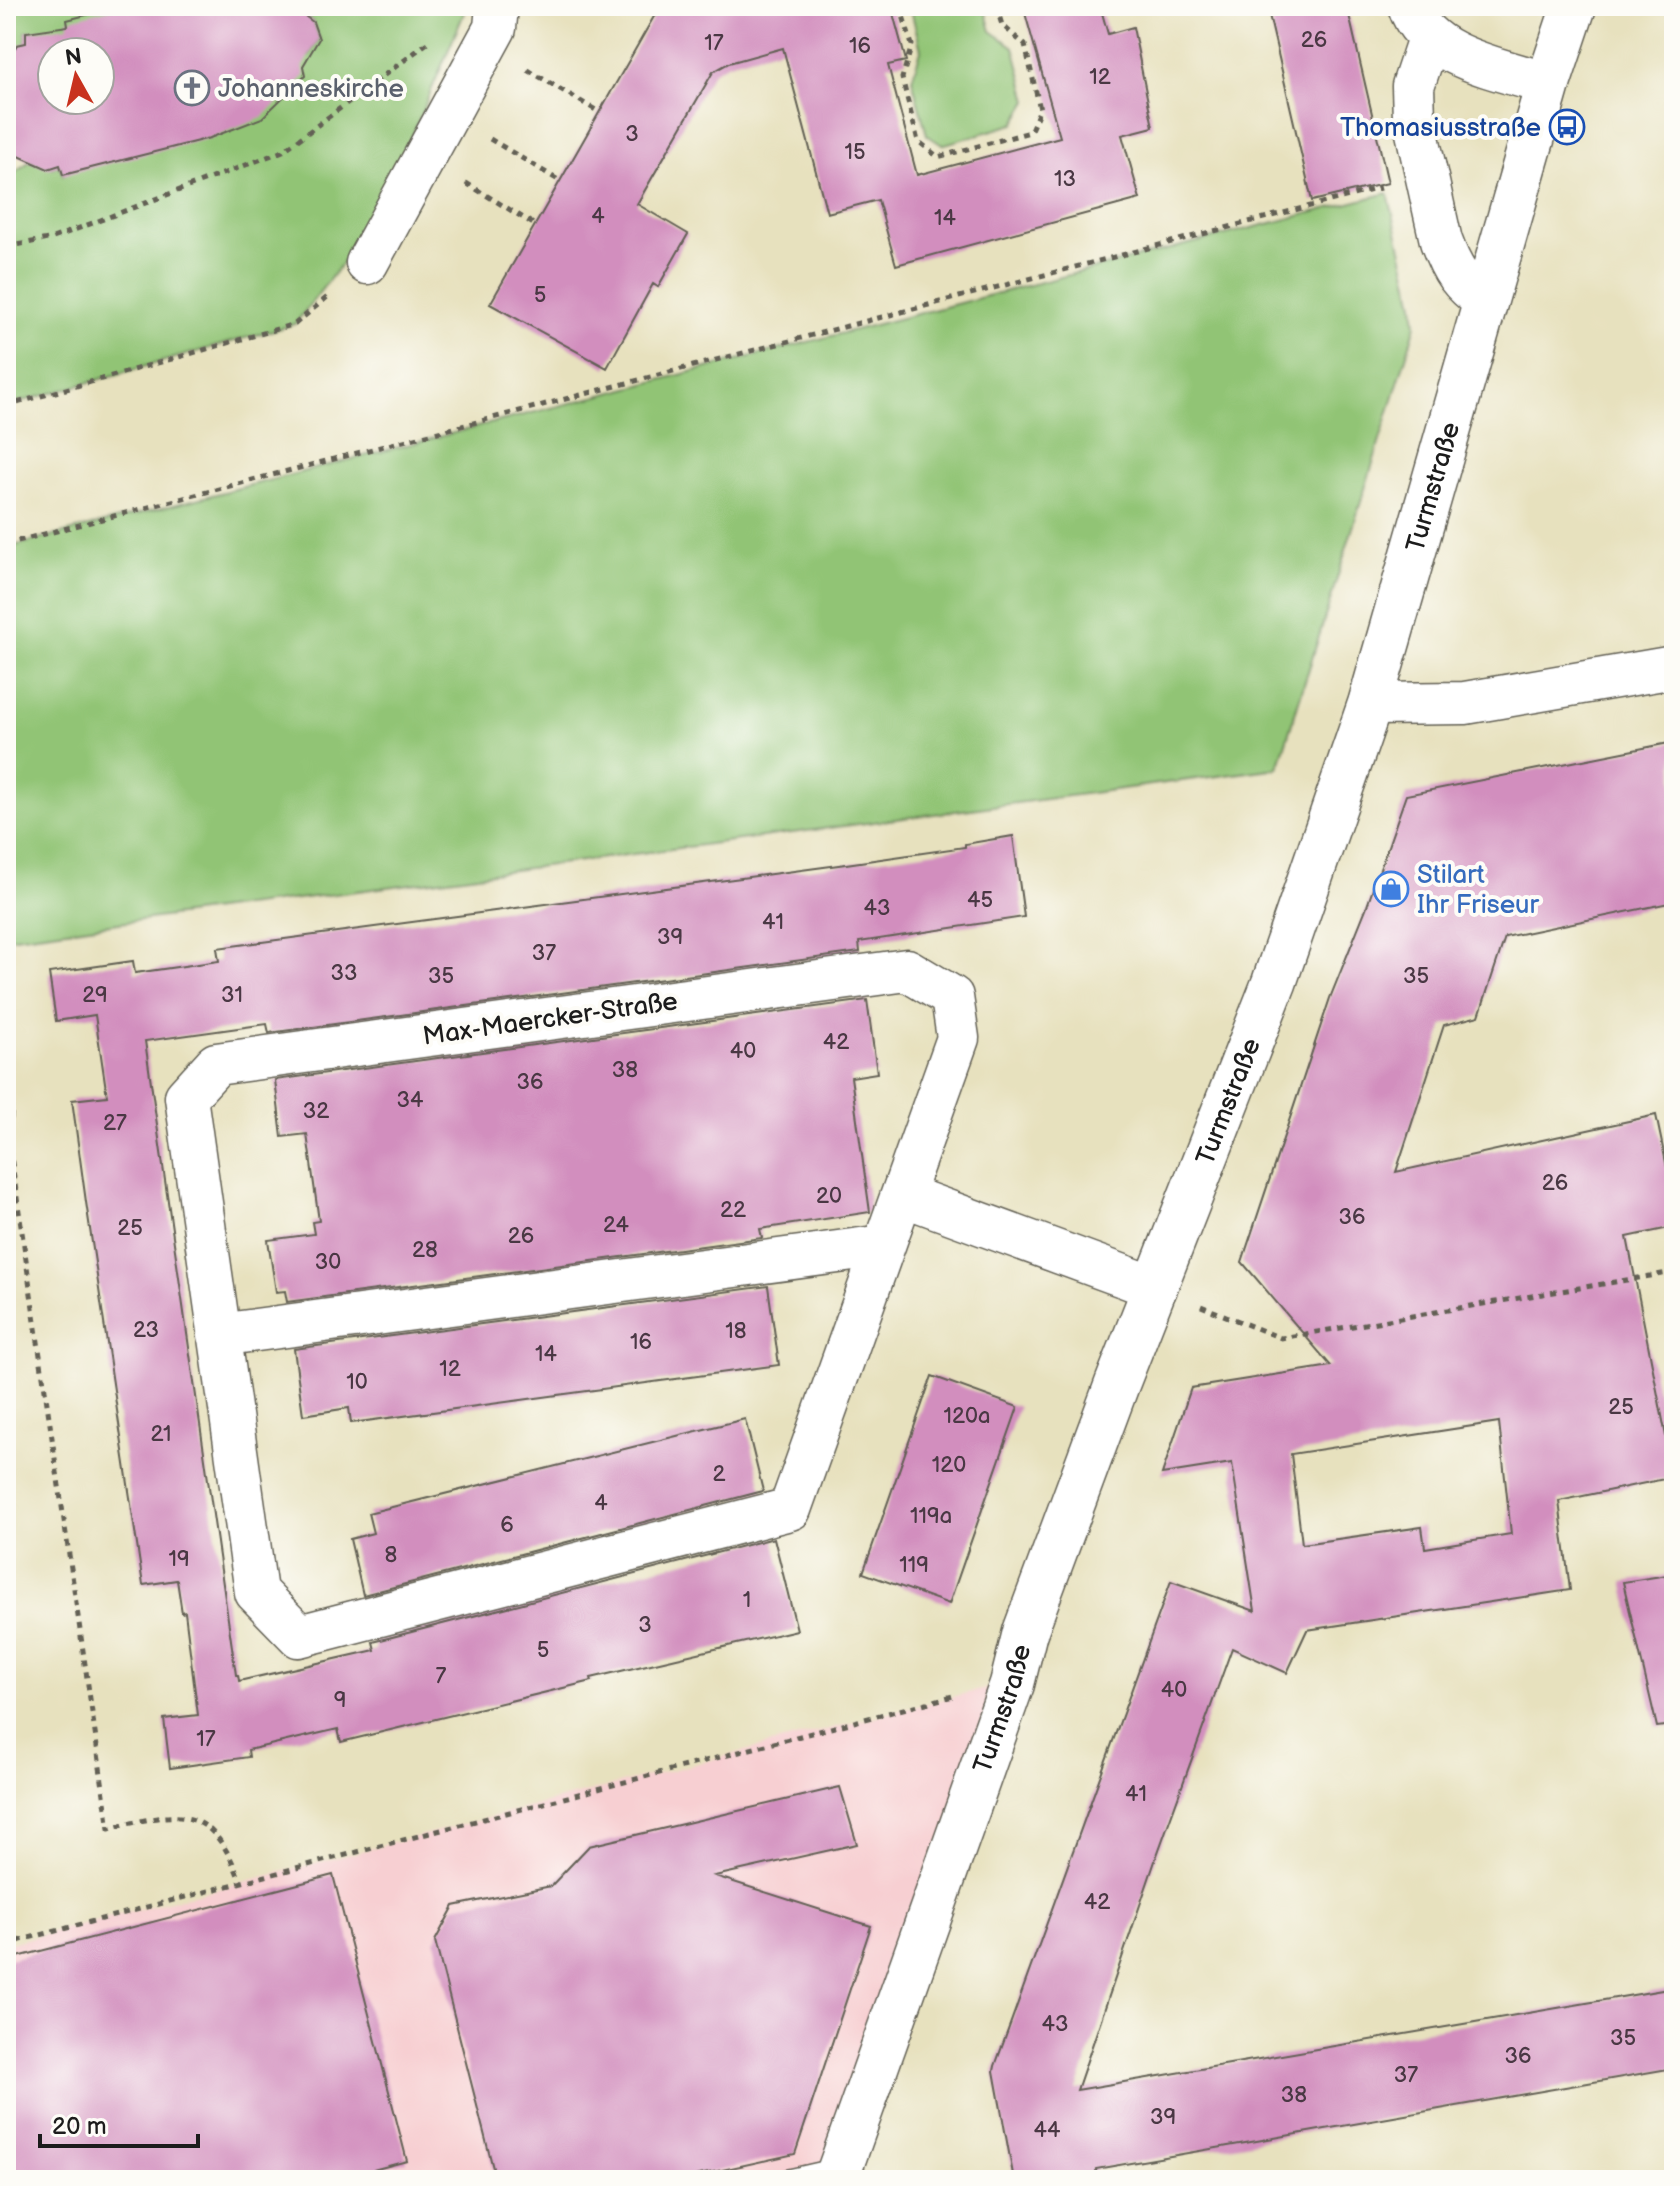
<svg xmlns="http://www.w3.org/2000/svg" width="1680" height="2186" viewBox="0 0 1680 2186" font-family="'Balsamiq Sans',sans-serif">
<rect width="100%" height="100%" fill="#fdfcf7"/>
<filter id="ink" filterUnits="userSpaceOnUse"><feTurbulence type="fractalNoise" baseFrequency=".0125" numOctaves="2"/><feDisplacementMap in="SourceGraphic" scale="16" xChannelSelector="R" yChannelSelector="G"/><feConvolveMatrix kernelMatrix="1 2 1 2 8 2 1 2 1" color-interpolation-filters="sRGB"/></filter>
<filter id="wash" filterUnits="userSpaceOnUse"><feTurbulence type="fractalNoise" baseFrequency=".006" numOctaves="4" result="noise"/><feDisplacementMap in="SourceGraphic" scale="32" xChannelSelector="R" yChannelSelector="G"/><feGaussianBlur stdDeviation="1.8" result="paint"/><feColorMatrix in="noise" values="0 0 0 0 0 0 0 0 0 0 0 0 0 0 0 0 0 1.4 0 .05"/><feComposite in="paint" operator="in"/></filter>
<g filter="url(#wash)">
<rect width="100%" height="100%" fill="#e7e1be"/>
<path fill="#f7cfd2" d="M 1012,1684 L 836,2180 L 6,2180 L 6,1944 L 967,1693 Z"/>
<path fill="#91c475" stroke="#567048" stroke-width="2" d="M 6,6 L 149,6 L 35,37 L 33,31 L 26,32 L 26,43 L 6,61 Z
M 277,6 L 462,6 L 465,11 L 377,218 L 295,324 L 6,406 L 6,180 L 30,161 L 50,168 L 59,165 L 63,175 L 309,56 L 319,39 L 313,22 L 298,11 L 289,13 Z
M 910,6 L 984,6 L 991,31 L 1014,47 L 1028,101 L 1014,124 L 942,145 L 927,135 L 912,79 L 921,50 Z
M 1388,193 L 1414,304 L 1416,325 L 1278,768 L 6,938 L 6,548 Z"/>
<g id="blocks">
<path fill="#d28ebe" fill-rule="evenodd" d="M 121,6 L 283,6 L 289,13 L 298,11 L 313,22 L 319,39 L 303,66 L 305,76 L 262,118 L 210,138 L 63,175 L 60,165 L 48,169 L 12,153 L 6,136 L 6,61 L 17,45 L 26,43 L 26,32 L 68,26 L 67,20 ZM 52,52 L 100,52 L 100,100 L 52,100 Z
M 660,6 L 891,6 L 906,61 L 888,65 L 917,175 L 1060,137 L 1023,6 L 1100,6 L 1108,34 L 1133,27 L 1153,127 L 1122,135 L 1140,199 L 896,265 L 878,200 L 827,213 L 783,48 L 729,63 L 713,72 L 637,204 L 688,234 L 658,287 L 653,284 L 607,368 L 490,304 Z
M 1267,6 L 1347,6 L 1388,183 L 1312,201 Z
M 1674,742 L 1674,902 L 1505,937 L 1479,1016 L 1444,1025 L 1396,1172 L 1656,1115 L 1674,1201 L 1674,1227 L 1627,1237 L 1674,1477 L 1559,1501 L 1570,1590 L 1307,1630 L 1287,1673 L 1232,1648 L 1156,1858 L 1077,2090 L 1674,1988 L 1674,2068 L 1096,2169 L 1097,2180 L 1014,2180 L 994,2071 L 995,2066 L 1171,1581 L 1255,1611 L 1232,1463 L 1162,1474 L 1191,1388 L 1331,1366 L 1242,1262 L 1330,998 L 1367,906 L 1406,795 ZM 1499,1422 L 1511,1534 L 1425,1548 L 1422,1527 L 1302,1544 L 1291,1454 Z
M 1013,836 L 1024,917 L 859,942 L 860,952 L 269,1033 L 267,1024 L 145,1041 L 236,1675 L 238,1675 L 239,1681 L 375,1650 L 373,1642 L 774,1538 L 797,1630 L 591,1678 L 592,1681 L 341,1742 L 338,1729 L 248,1750 L 249,1757 L 170,1768 L 164,1719 L 198,1715 L 185,1612 L 182,1613 L 177,1580 L 143,1585 L 86,1202 L 72,1100 L 107,1096 L 95,1015 L 56,1021 L 49,973 L 133,961 L 135,973 L 219,961 L 217,948 L 846,864 L 965,847 L 965,844 Z
M 867,1000 L 877,1073 L 851,1077 L 870,1212 L 760,1229 L 762,1238 L 287,1302 L 285,1291 L 276,1292 L 268,1240 L 314,1234 L 312,1222 L 319,1221 L 307,1134 L 282,1137 L 275,1080 Z
M 768,1286 L 779,1365 L 351,1423 L 349,1408 L 303,1415 L 294,1349 Z
M 932,1376 L 1018,1407 L 949,1604 L 863,1573 Z
M 745,1419 L 763,1491 L 363,1595 L 350,1539 L 373,1533 L 368,1513 Z
M 1674,1574 L 1674,1725 L 1657,1727 L 1623,1582 Z
M 840,1787 L 857,1844 L 715,1876 L 871,1926 L 795,2154 L 677,2180 L 496,2180 L 435,1941 L 454,1906 L 551,1886 L 589,1846 Z
M 333,1875 L 407,2161 L 335,2180 L 6,2180 L 6,1960 Z"/>
</g>
</g>
<g filter="url(#ink)">
<use href="#blocks" fill-opacity="0" stroke="#636155" stroke-width="2"/>
<g fill="none" stroke-linecap="round" stroke-linejoin="round">
<g stroke="#636155" stroke-width="23">
<path id="lane" d="M 787,2180 L 840,2168"/>
</g>
<g stroke="#636155" stroke-width="45">
<path id="street" d="M 1409,6 C 1426,58 1502,69 1548,84
M 1429,38 L 1413,86 L 1414,119 L 1441,241 C 1452,271 1460,283 1486,302
M 367,263 L 495,28 L 497,6
M 1370,704 L 1465,703 L 1674,667
M 907,970 L 952,997 L 958,1038 L 790,1509 L 299,1636 L 256,1592 L 186,1097 L 216,1064 Z
M 903,1195 L 1156,1288
M 219,1335 L 883,1246"/>
</g>
<g stroke="#636155" stroke-width="47">
<g id="secondary">
<path id="s1" d="M 836,2180 L 1012,1684 L 1025,1632 L 1117,1384 L 1274,983 L 1370,704 L 1548,84 L 1574,6"/>
</g>
</g>
<path stroke="#636155" stroke-width="5" stroke-dasharray="6 6" stroke-linecap="butt" d="M 900,6 L 912,45 L 902,78 L 918,141 L 938,157 L 1030,132 L 1040,109 L 1025,45 L 1002,25 L 996,6
M 528,70 L 599,112
M 490,139 L 560,181
M 466,183 L 535,225
M 6,247 L 53,238 L 283,151 L 430,41
M 6,406 L 295,324 L 331,294
M 6,544 L 1380,188
M 6,1042 L 14,1080 L 9,1143 L 109,1829 C 182,1809 212,1805 241,1883
M 1201,1306 L 1281,1338 L 1674,1272
M 6,1944 L 953,1696"/>
<use href="#lane" stroke="#fff" stroke-width="20"/>
<use href="#street" stroke="#fff" stroke-width="42"/>
<use href="#secondary" stroke="#fff" stroke-width="44"/>
</g>
</g>
<defs>
<g id="church-ring" transform="scale(1.8)"><circle r="9.5" fill="#fdfcf7" stroke="#6b7280" stroke-width="1.5"/><path d="M-1.2-6h2.4v3.5h3.3v2.4h-3.3V6h-2.4V-.1h-3.3v-2.4h3.3Z" fill="#6b7280"/></g>
<g id="bus-ring" transform="scale(1.8)"><circle r="9.5" fill="#fdfcf7" stroke="#1a4fb4" stroke-width="1.5"/><path d="M-5-6H5V4H4V6H2V4H-2V6H-4V4H-5ZM-3.5-4V0h7V-4ZM-3.5 1.2v1.5H-2V1.2ZM2 1.2v1.5H3.5V1.2Z" fill="#1a4fb4"/></g>
<g id="shop-ring" transform="scale(1.8)"><circle r="9.5" fill="#fdfcf7" stroke="#3f7fe0" stroke-width="1.5"/><path d="M-5-2.5h2.3a2.7 3.5 0 0 1 5.4 0H5L5.5 6h-11ZM-1.5-2.5h3a1.5 2.3 0 0 0-3 0Z" fill="#3f7fe0"/></g>
</defs>
<g fill-rule="evenodd">
<use href="#church-ring" x="192" y="88"/>
<use href="#bus-ring" x="1567" y="127"/>
<use href="#shop-ring" x="1391" y="889"/>
</g>
<g text-anchor="middle" stroke-width="8" stroke-linejoin="round" paint-order="stroke">
<g font-size="22" fill="#4a3844">
<text x="1314" y="47">26</text>
<text x="714" y="50">17</text>
<text x="860" y="53">16</text>
<text x="1100" y="84">12</text>
<text x="632" y="141">3</text>
<text x="855" y="159">15</text>
<text x="1065" y="186">13</text>
<text x="598" y="223">4</text>
<text x="945" y="225">14</text>
<text x="540" y="302">5</text>
<text x="980" y="907">45</text>
<text x="877" y="915">43</text>
<text x="773" y="929">41</text>
<text x="670" y="944">39</text>
<text x="544" y="960">37</text>
<text x="344" y="980">33</text>
<text x="441" y="983">35</text>
<text x="1416" y="983">35</text>
<text x="95" y="1002">29</text>
<text x="232" y="1002">31</text>
<text x="836" y="1049">42</text>
<text x="743" y="1058">40</text>
<text x="625" y="1077">38</text>
<text x="530" y="1089">36</text>
<text x="410" y="1107">34</text>
<text x="316" y="1118">32</text>
<text x="115" y="1130">27</text>
<text x="1555" y="1190">26</text>
<text x="829" y="1203">20</text>
<text x="733" y="1217">22</text>
<text x="1352" y="1224">36</text>
<text x="616" y="1232">24</text>
<text x="130" y="1235">25</text>
<text x="521" y="1243">26</text>
<text x="425" y="1257">28</text>
<text x="328" y="1269">30</text>
<text x="146" y="1337">23</text>
<text x="736" y="1338">18</text>
<text x="641" y="1349">16</text>
<text x="546" y="1361">14</text>
<text x="450" y="1376">12</text>
<text x="357" y="1389">10</text>
<text x="1621" y="1414">25</text>
<text x="967" y="1423">120a</text>
<text x="161" y="1441">21</text>
<text x="949" y="1472">120</text>
<text x="719" y="1481">2</text>
<text x="601" y="1510">4</text>
<text x="931" y="1523">119a</text>
<text x="507" y="1532">6</text>
<text x="391" y="1562">8</text>
<text x="179" y="1566">19</text>
<text x="914" y="1572">119</text>
<text x="747" y="1607">1</text>
<text x="645" y="1632">3</text>
<text x="543" y="1657">5</text>
<text x="441" y="1683">7</text>
<text x="1174" y="1697">40</text>
<text x="340" y="1707">9</text>
<text x="206" y="1746">17</text>
<text x="1136" y="1801">41</text>
<text x="1097" y="1909">42</text>
<text x="1055" y="2031">43</text>
<text x="1623" y="2045">35</text>
<text x="1518" y="2063">36</text>
<text x="1406" y="2082">37</text>
<text x="1294" y="2102">38</text>
<text x="1163" y="2124">39</text>
<text x="1047" y="2137">44</text>
</g>
<g font-size="26" fill="#5b616d" stroke="#fdfcf7" text-anchor="start">
<text x="218" y="97">Johanneskirche</text>
</g>
<g font-size="26" fill="#164399" stroke="#fdfcf7" text-anchor="end">
<text x="1541" y="136">Thomasiusstraße</text>
</g>
<g font-size="26" fill="#1c1c1c" stroke="#fdfcf7">
<text dy="9" stroke="none"><textPath href="#s1" startOffset="1796">Turmstraße</textPath></text>
<text transform="translate(550 1018) rotate(-8)" y="9">Max-Maercker-Straße</text>
<text dy="9" stroke="none"><textPath href="#s1" startOffset="1148">Turmstraße</textPath></text>
<text dy="9" stroke="none"><textPath href="#s1" startOffset="500">Turmstraße</textPath></text>
</g>
<g font-size="26" fill="#366cbe" stroke="#fdfcf7" text-anchor="start">
<text x="1417" y="883">Stilart<tspan x="1417" dy="30">Ihr Friseur</tspan></text>
</g>
</g>
<rect width="1680" height="2186" fill="none" stroke="#fdfcf7" stroke-width="32"/>
<g transform="translate(76 76) rotate(352)"><circle r="38" fill="#fdfcf7" stroke="#a3a29f" stroke-width="2"/>
<path d="M0-6L14 30L0 20L-14 30Z" fill="#c8321e"/>
<text y="-12" font-size="22" font-weight="bold" text-anchor="middle" fill="#1c1c1c">N</text>
</g>
<path d="M40 2134v12h158v-12" fill="none" stroke="#1c1c1c" stroke-width="4"/>
<text x="52" y="2134" font-size="24" fill="#1c1c1c" stroke="#fdfcf7" stroke-width="6" paint-order="stroke">20 m</text>
</svg>
